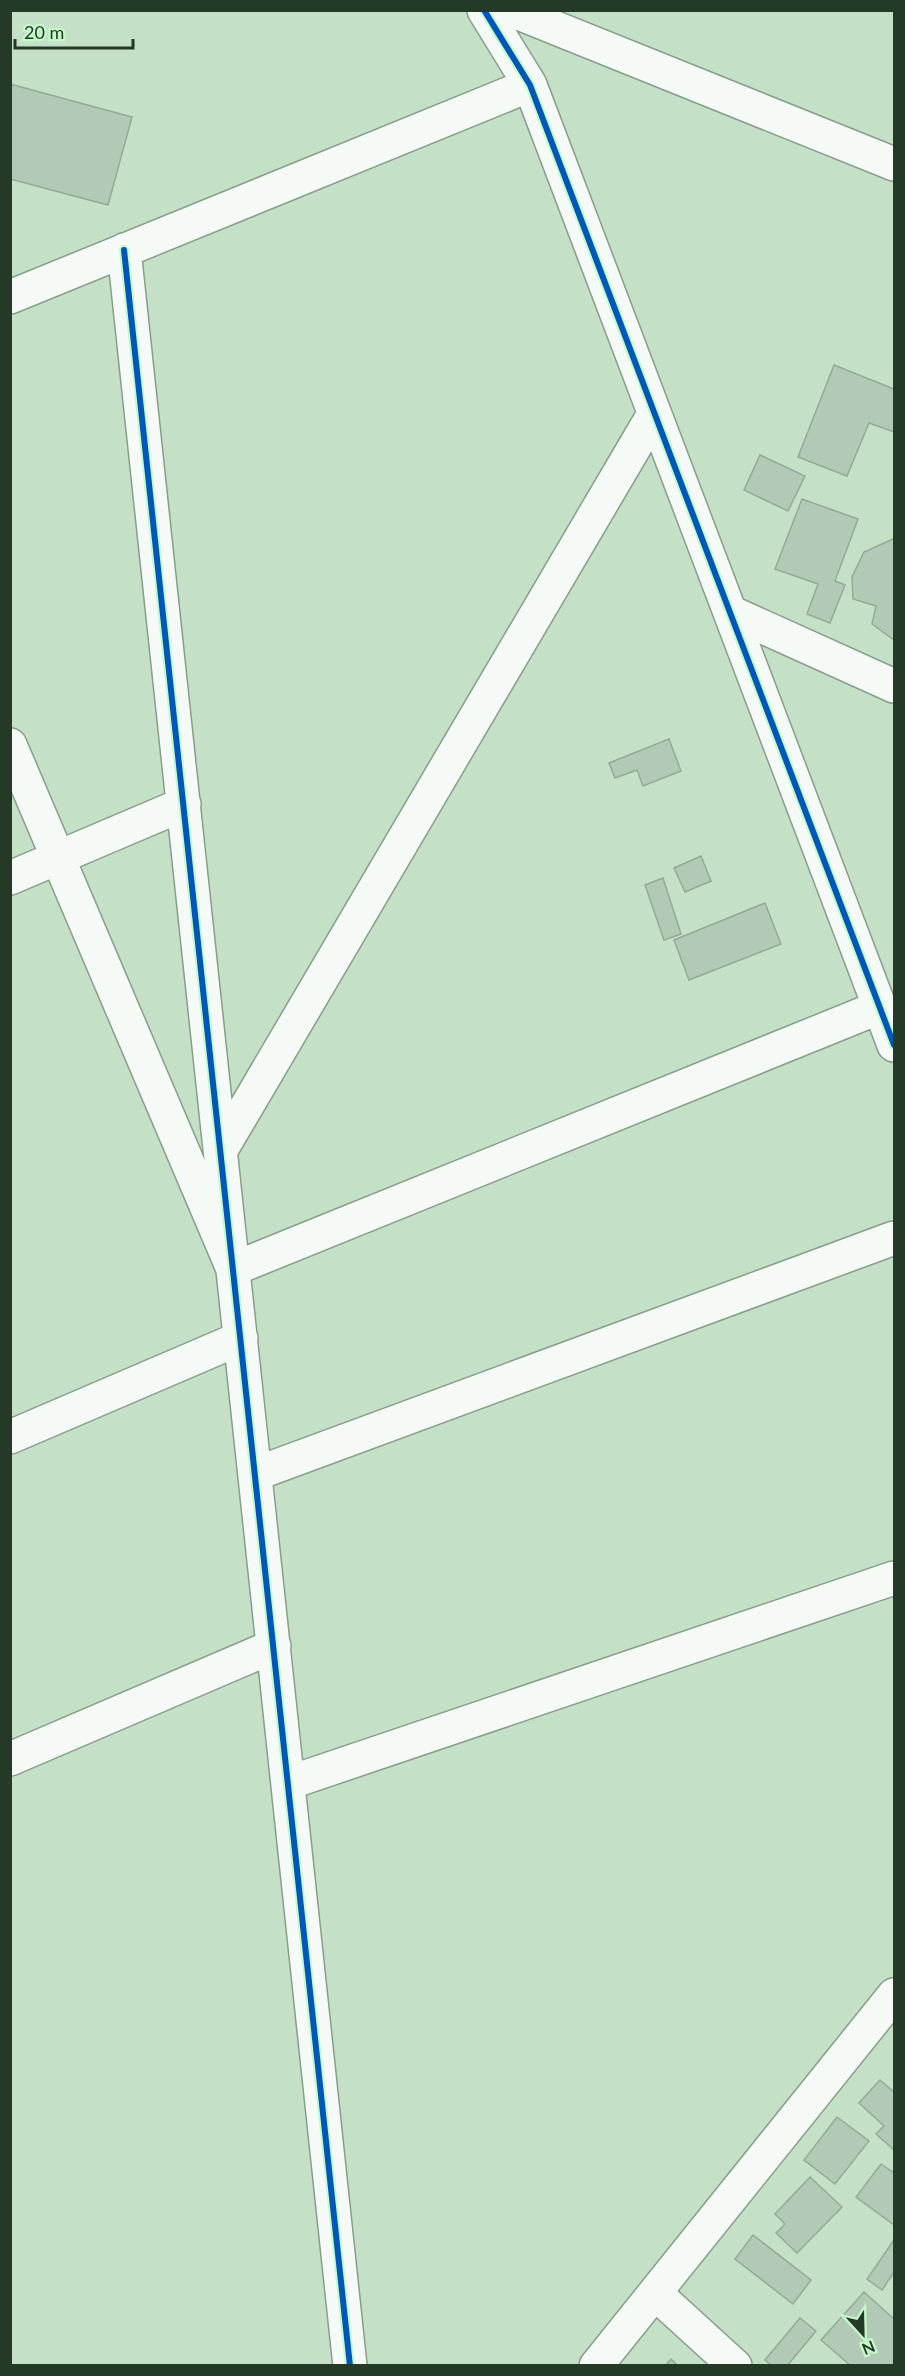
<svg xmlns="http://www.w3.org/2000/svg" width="905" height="2376" viewBox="0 0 905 2376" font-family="Lato,sans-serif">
<rect width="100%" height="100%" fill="#c4e0c7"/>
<path fill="#b2c9b5" stroke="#94aa96" stroke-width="1.5" d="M 10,84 L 132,117 L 108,205 L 10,179 Z
M 834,365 L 894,389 L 894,432 L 869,423 L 847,476 L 798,457 Z
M 760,455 L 805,476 L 788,511 L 744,490 Z
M 802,499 L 858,519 L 835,581 L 845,585 L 830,623 L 807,614 L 818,584 L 775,569 Z
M 893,539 L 894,540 L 894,640 L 872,624 L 876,606 L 853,599 L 852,577 L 864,552 Z
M 669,739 L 681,771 L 643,786 L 637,770 L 615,778 L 609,763 Z
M 701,856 L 711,881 L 685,892 L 674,868 Z
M 663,878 L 681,934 L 664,940 L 645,885 Z
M 765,903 L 781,944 L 689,980 L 674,940 Z
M 880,2080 L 894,2092 L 894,2150 L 876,2134 L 884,2126 L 859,2103 Z
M 837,2117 L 869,2141 L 835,2184 L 804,2160 Z
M 881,2164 L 894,2173 L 894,2225 L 856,2197 Z
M 810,2177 L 842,2207 L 797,2253 L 776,2233 L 785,2224 L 775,2214 Z
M 753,2235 L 811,2280 L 793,2304 L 735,2259 Z
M 894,2240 L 894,2272 L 882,2290 L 867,2279 Z
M 864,2292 L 894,2319 L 894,2366 L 851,2366 L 821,2340 Z
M 800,2318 L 816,2331 L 787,2366 L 772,2366 L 765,2360 Z
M 671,2359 L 678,2366 L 665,2366 Z"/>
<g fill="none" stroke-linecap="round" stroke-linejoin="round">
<g stroke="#889e8a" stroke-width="36">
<path id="minor" d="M 484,10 L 530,85 L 894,1045
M 511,10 L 894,164
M 124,250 L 350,2366
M 10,297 L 530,85
M 730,612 L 894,686
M 10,745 L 233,1269 L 880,1007
M 10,878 L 184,804
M 221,1150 L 654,414
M 10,1437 L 241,1338
M 255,1474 L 894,1238
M 10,1759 L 274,1646
M 288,1783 L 894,1578
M 655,2293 L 735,2366
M 596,2366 L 894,1995"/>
</g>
<use href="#minor" stroke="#f6faf7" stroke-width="33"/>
<g stroke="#c4faca" stroke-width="10">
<path id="cycleway" d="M 484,10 L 530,85 L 894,1045
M 124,250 L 350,2366"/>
</g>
<use href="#cycleway" stroke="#0057b8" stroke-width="6"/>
</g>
<rect width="905" height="2376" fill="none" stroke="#243926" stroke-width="24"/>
<g transform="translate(863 2334) rotate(158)" stroke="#c4faca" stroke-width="4.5" paint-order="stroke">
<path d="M0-4.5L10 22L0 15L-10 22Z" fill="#243926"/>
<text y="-9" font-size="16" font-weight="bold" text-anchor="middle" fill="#243926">N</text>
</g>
<path d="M15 39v9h118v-9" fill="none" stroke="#243926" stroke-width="3"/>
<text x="24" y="39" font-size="18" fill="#243926" stroke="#c4faca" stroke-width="4.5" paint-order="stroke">20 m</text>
</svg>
